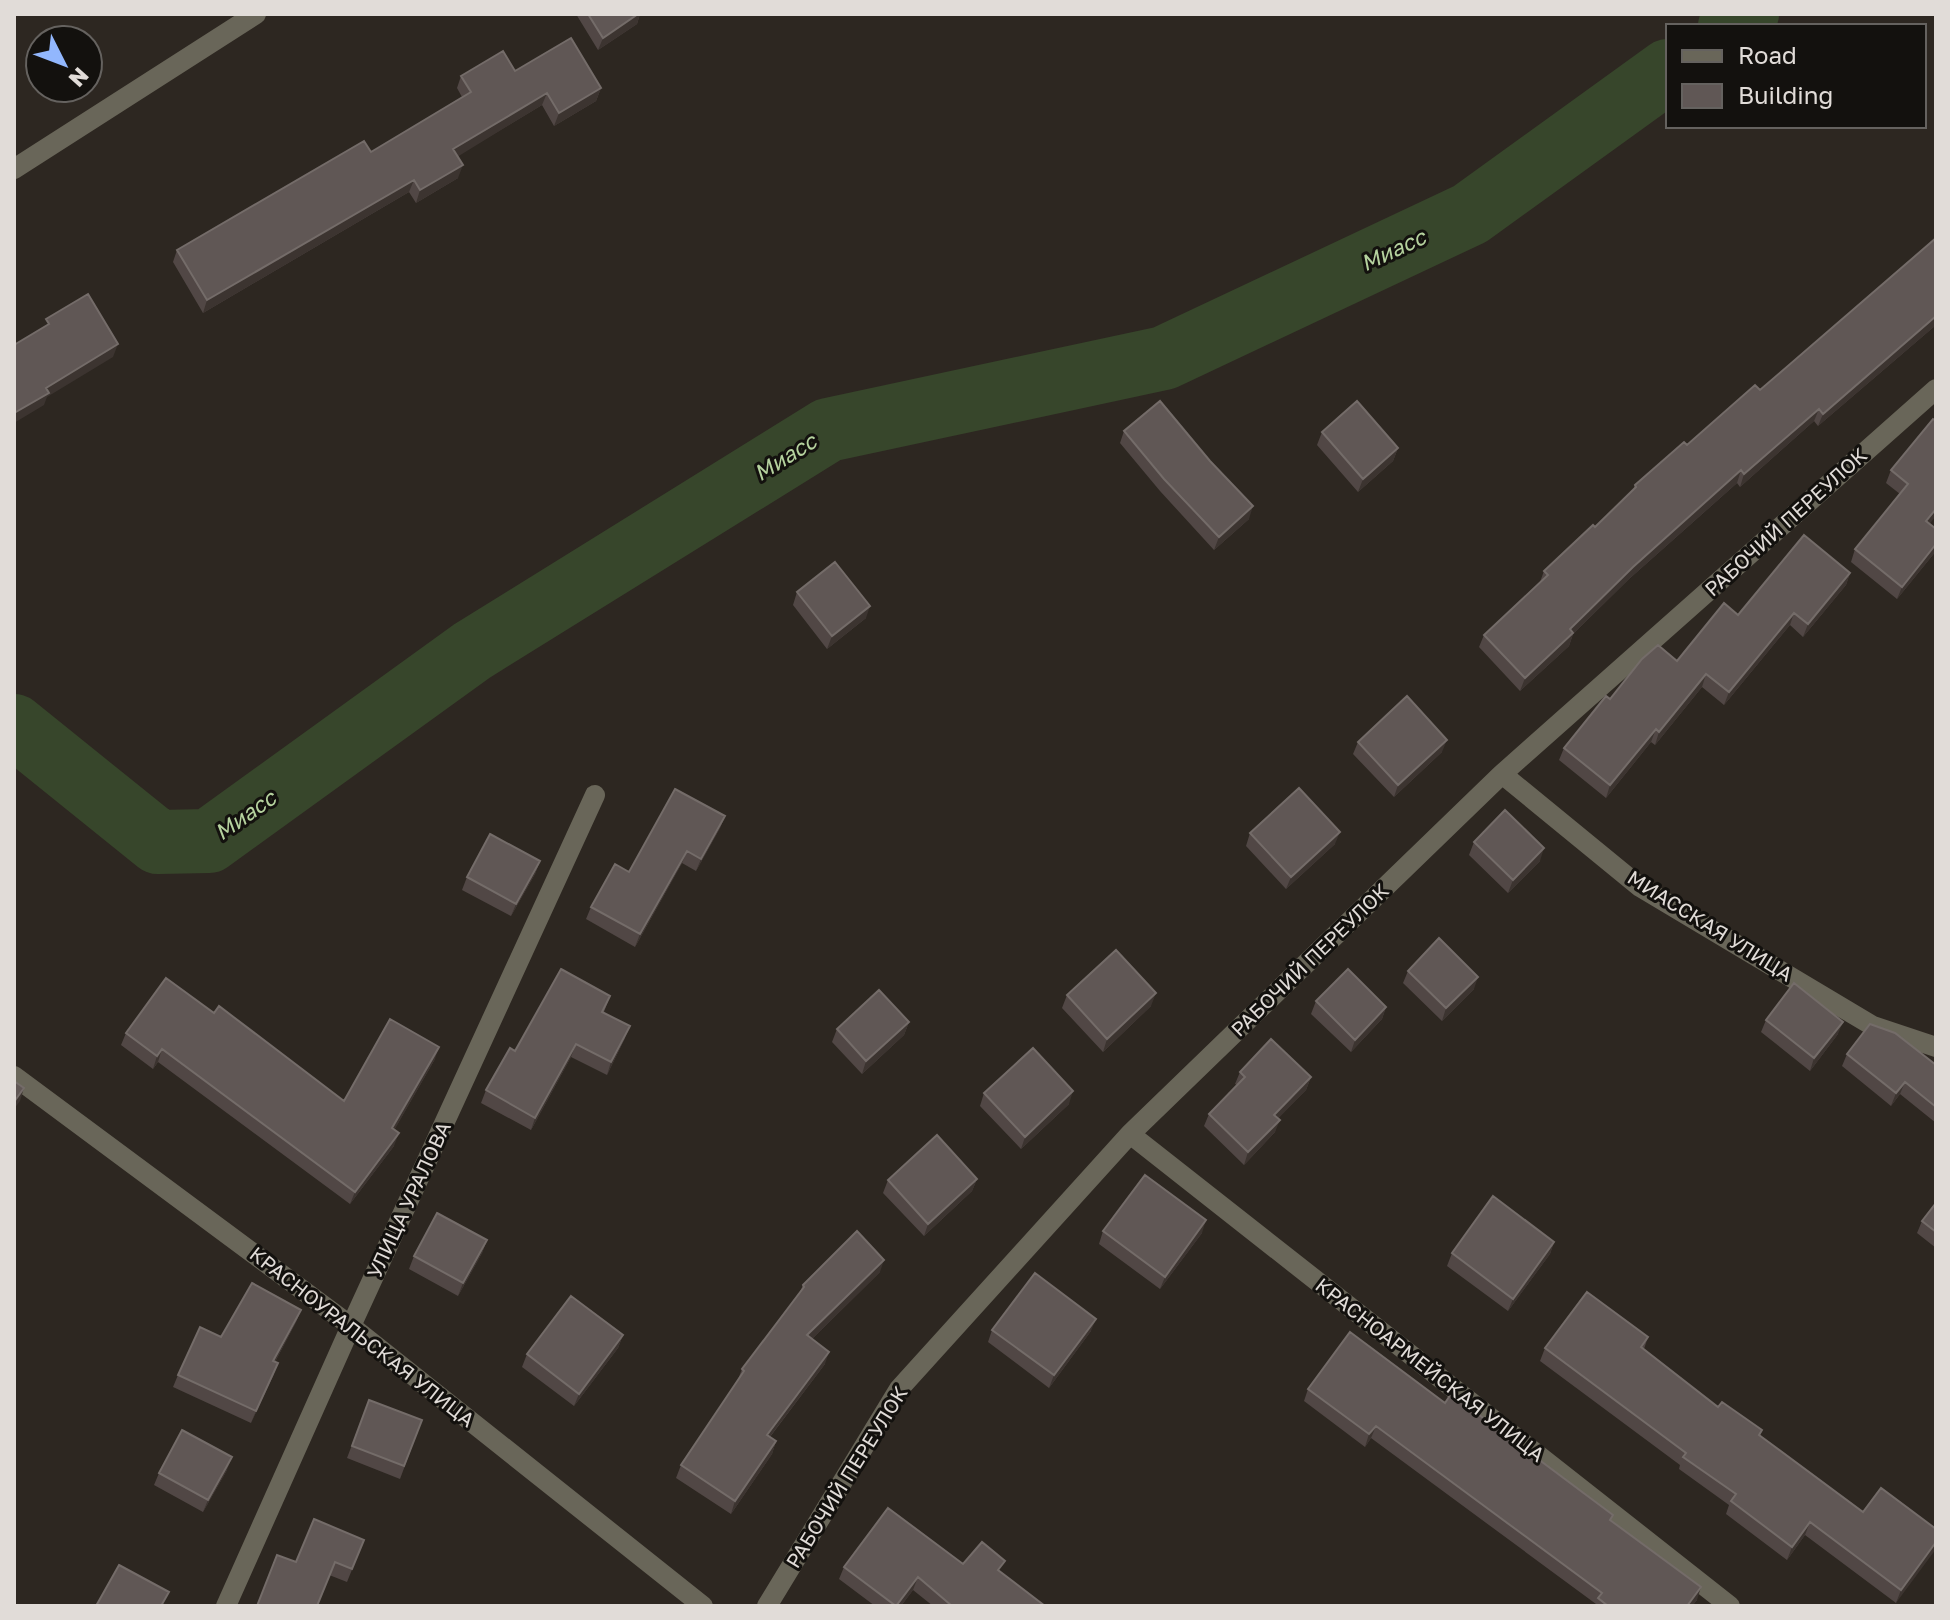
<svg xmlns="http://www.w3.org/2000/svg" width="1950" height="1620" viewBox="0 0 1950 1620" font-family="'Golos Text',sans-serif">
<rect width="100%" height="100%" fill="#2d2721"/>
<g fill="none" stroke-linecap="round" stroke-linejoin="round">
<path stroke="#37462b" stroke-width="64" d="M 1730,26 L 1747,14
M 14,726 L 158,842 L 209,841 L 472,651 L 828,430 L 1164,358 L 1470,214 L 1668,71"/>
<path stroke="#696659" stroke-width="20" d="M 14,169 L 256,14
M 1502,774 L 1640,887 L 1873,1026 L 1936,1047
M 14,1076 L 351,1326 L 703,1606
M 1130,1134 L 1730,1606
M 226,1606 L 351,1326 L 595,795
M 767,1606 L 899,1389 L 1130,1134 L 1502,774 L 1936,389"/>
</g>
<path fill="#514745" d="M 576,14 L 640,14 L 637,24 L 598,50 Z
M 515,71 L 601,88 L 596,101 L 554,126 L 542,105 L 457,156 L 458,178 L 416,203 L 409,192 L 203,313 L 173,262 L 177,250 L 371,152 L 462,97 L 457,88 L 461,76 Z
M 1936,238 L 1936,325 L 1818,426 L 1814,421 L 1740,487 L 1737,483 L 1629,579 L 1573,634 L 1569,646 L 1520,691 L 1479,647 L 1484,635 L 1540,582 L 1544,571 L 1595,527 L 1633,490 L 1635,485 L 1760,390 Z
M 1933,419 L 1930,524 L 1936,529 L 1936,551 L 1897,599 L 1851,562 L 1855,549 L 1900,494 L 1886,483 L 1891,470 Z
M 1124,431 L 1249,519 L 1214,550 L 1160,491 L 1120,443 Z
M 1322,432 L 1398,448 L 1393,461 L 1358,492 L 1317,445 Z
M 1850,573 L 1846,585 L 1803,637 L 1790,625 L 1724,705 L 1702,687 L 1655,745 L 1651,742 L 1606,798 L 1559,760 L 1564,748 L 1610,699 L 1677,661 L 1738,615 Z
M 797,592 L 866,618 L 827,649 L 793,605 Z
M 1358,742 L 1442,752 L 1394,797 L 1353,754 Z
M 725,816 L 720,828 L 696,871 L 682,863 L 635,947 L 586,919 L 591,907 L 629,872 Z
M 1250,833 L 1335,844 L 1286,889 L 1246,846 Z
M 1474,842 L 1540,861 L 1508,893 L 1469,855 Z
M 540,861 L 535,874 L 511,916 L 462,890 L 467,877 Z
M 1408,971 L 1474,989 L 1442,1021 L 1403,983 Z
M 1067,995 L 1151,1006 L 1103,1052 L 1062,1008 Z
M 610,996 L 604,1012 L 625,1038 L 607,1075 L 571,1057 L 531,1130 L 481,1103 L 486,1090 L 515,1051 Z
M 1316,1001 L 1386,1007 L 1382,1019 L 1351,1052 L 1311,1014 Z
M 214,1013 L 344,1101 L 435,1059 L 394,1130 L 394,1146 L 350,1204 L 158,1062 L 153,1069 L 121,1045 L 126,1033 Z
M 1766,1020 L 1838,1034 L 1810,1071 L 1761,1032 Z
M 909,1022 L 904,1035 L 862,1074 L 832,1042 L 837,1029 Z
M 1847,1054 L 1936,1065 L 1936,1123 L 1900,1094 L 1891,1106 L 1842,1066 Z
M 1240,1072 L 1311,1077 L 1306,1090 L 1278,1118 L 1275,1132 L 1244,1165 L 1204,1126 L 1209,1114 L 1237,1085 L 1235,1084 Z
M 984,1093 L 1069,1104 L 1021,1149 L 980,1106 Z
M 977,1179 L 972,1191 L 924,1236 L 883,1193 L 888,1180 Z
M 1936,1203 L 1936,1248 L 1917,1233 L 1922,1221 Z
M 1103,1231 L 1202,1233 L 1160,1289 L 1099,1244 Z
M 487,1240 L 482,1253 L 458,1296 L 409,1269 L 414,1256 Z
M 1554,1242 L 1550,1254 L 1508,1311 L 1447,1266 L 1452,1253 Z
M 880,1272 L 812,1339 L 825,1364 L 770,1437 L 776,1441 L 772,1454 L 731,1514 L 676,1478 L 681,1465 L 737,1382 L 742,1369 L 800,1292 L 803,1285 Z
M 301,1310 L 296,1322 L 275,1362 L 278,1363 L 273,1376 L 251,1423 L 173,1387 L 178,1375 L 221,1337 Z
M 992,1330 L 1091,1331 L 1049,1388 L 988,1342 Z
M 623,1335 L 618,1348 L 574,1406 L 522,1367 L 527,1354 Z
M 1648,1337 L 1644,1349 L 1718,1407 L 1762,1430 L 1760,1436 L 1863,1512 L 1936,1529 L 1896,1603 L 1805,1535 L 1787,1560 L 1726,1514 L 1729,1505 L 1679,1469 L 1680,1465 L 1540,1361 L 1545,1348 Z
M 1308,1389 L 1445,1403 L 1611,1521 L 1697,1600 L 1692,1606 L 1595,1606 L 1596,1604 L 1371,1438 L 1365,1447 L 1304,1401 Z
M 369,1400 L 422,1420 L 400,1479 L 347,1458 Z
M 227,1470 L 203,1512 L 154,1485 L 159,1473 Z
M 364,1540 L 347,1582 L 296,1562 Z
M 963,1564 L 1001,1572 L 1045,1606 L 933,1606 L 913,1590 L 901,1606 L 875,1606 L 839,1579 L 844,1567 Z"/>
<path fill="#3c3430" d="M 638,14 L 640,14 L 637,24 L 598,50 L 603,38 Z
M 601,88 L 596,101 L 554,126 L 559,113 Z
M 547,93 L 542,105 L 449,162 L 453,149 Z
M 463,165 L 458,178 L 416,203 L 420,190 Z
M 414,180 L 409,192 L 203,313 L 207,300 Z
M 1936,316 L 1936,325 L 1818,426 L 1823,414 Z
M 118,344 L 113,357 L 47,397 L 44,405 L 14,423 L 14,413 L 46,388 Z
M 1819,409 L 1814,421 L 1740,487 L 1744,474 Z
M 1398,448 L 1393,461 L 1358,492 L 1363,479 Z
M 1741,470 L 1737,483 L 1629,579 L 1573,634 L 1569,646 L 1520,691 L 1525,678 L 1570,629 L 1633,567 Z
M 1253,506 L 1249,519 L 1214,550 L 1219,537 Z
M 1936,509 L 1936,516 L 1922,533 L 1926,521 Z
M 1936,544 L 1936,551 L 1897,599 L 1902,587 Z
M 1850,573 L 1846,585 L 1803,637 L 1808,624 Z
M 870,606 L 866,618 L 827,649 L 832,636 Z
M 1794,613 L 1790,625 L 1724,705 L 1729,692 Z
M 1706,674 L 1702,687 L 1655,745 L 1659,732 Z
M 1656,729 L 1651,742 L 1606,798 L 1610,785 Z
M 1447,740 L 1442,752 L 1394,797 L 1398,785 Z
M 725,816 L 720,828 L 696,871 L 701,859 Z
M 1340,832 L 1335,844 L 1286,889 L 1291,877 Z
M 1544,848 L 1540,861 L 1508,893 L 1513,880 Z
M 687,851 L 682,863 L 635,947 L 640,934 Z
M 540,861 L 535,874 L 511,916 L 516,904 Z
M 1478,977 L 1474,989 L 1442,1021 L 1446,1008 Z
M 1156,993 L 1151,1006 L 1103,1052 L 1107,1039 Z
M 1386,1007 L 1382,1019 L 1351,1052 L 1355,1040 Z
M 909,1022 L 904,1035 L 862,1074 L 866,1061 Z
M 1843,1022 L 1838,1034 L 1810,1071 L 1814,1058 Z
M 630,1026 L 625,1038 L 607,1075 L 611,1062 Z
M 576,1044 L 571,1057 L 531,1130 L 535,1118 Z
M 439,1047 L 435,1059 L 388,1141 L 392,1128 Z
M 162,1049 L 158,1062 L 153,1069 L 157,1056 Z
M 1311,1077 L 1306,1090 L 1270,1127 L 1274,1115 Z
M 1905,1082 L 1900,1094 L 1891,1106 L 1896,1093 Z
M 24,1088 L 20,1101 L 14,1109 L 14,1102 Z
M 1073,1091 L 1069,1104 L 1021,1149 L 1025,1137 Z
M 1280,1120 L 1275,1132 L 1244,1165 L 1248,1152 Z
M 399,1133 L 394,1146 L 350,1204 L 355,1192 Z
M 977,1179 L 972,1191 L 924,1236 L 928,1224 Z
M 1206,1220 L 1202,1233 L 1160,1289 L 1165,1277 Z
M 487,1240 L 482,1253 L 458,1296 L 463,1283 Z
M 1554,1242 L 1550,1254 L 1508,1311 L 1513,1299 Z
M 884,1260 L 880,1272 L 803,1348 L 807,1335 Z
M 301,1310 L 296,1322 L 269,1373 L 273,1361 Z
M 1096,1319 L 1091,1331 L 1049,1388 L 1054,1375 Z
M 623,1335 L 618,1348 L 574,1406 L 579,1394 Z
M 829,1352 L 825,1364 L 762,1447 L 767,1435 Z
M 278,1363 L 273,1376 L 251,1423 L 256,1411 Z
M 1376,1426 L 1371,1438 L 1365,1447 L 1369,1434 Z
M 776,1441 L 772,1454 L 731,1514 L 735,1501 Z
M 232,1457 L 227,1470 L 203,1512 L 208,1500 Z
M 1810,1522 L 1805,1535 L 1787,1560 L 1792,1547 Z
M 1936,1542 L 1936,1549 L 1896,1603 L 1901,1590 Z
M 918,1577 L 913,1590 L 901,1606 L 896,1606 Z
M 1701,1587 L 1697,1600 L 1692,1606 L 1687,1606 Z"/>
<path fill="#605755" stroke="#746c69" stroke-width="2" d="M 588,14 L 638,14 L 603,38 Z
M 571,38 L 601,88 L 559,113 L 547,93 L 453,149 L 463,165 L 420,190 L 414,180 L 207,300 L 177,250 L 364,141 L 371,152 L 471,92 L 461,76 L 503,51 L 515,71 Z
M 1936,238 L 1936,316 L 1823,414 L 1819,409 L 1744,474 L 1741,470 L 1633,567 L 1570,629 L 1573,633 L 1525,678 L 1484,635 L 1548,575 L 1544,571 L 1593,525 L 1595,527 L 1636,487 L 1635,485 L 1684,442 L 1687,445 L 1755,385 L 1760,390 Z
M 88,294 L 118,344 L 46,388 L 49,393 L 14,413 L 14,345 L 49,324 L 46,319 Z
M 1160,401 L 1210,461 L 1253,506 L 1219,537 L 1164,479 L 1124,431 Z
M 1357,401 L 1398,448 L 1363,479 L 1322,432 Z
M 1933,419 L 1936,421 L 1936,509 L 1926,521 L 1936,529 L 1936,544 L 1902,587 L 1855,549 L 1908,484 L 1891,470 Z
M 1804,535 L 1850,573 L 1808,624 L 1794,613 L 1729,692 L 1706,674 L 1659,732 L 1656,729 L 1610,785 L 1564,748 L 1606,696 L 1610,699 L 1642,659 L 1658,645 L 1677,661 L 1724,603 L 1738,615 Z
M 835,562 L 870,606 L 832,636 L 797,592 Z
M 1407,696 L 1447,740 L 1398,785 L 1358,742 Z
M 1299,788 L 1340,832 L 1291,877 L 1250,833 Z
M 675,789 L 725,816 L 701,859 L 687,851 L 640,934 L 591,907 L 615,864 L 629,872 Z
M 1505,810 L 1544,848 L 1513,880 L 1474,842 Z
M 490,834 L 540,861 L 516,904 L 467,877 Z
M 1439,938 L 1478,977 L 1446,1008 L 1408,971 Z
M 1116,950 L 1156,993 L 1107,1039 L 1067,995 Z
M 561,969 L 610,996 L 602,1012 L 630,1026 L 611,1062 L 576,1044 L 535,1118 L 486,1090 L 510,1048 L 515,1051 Z
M 1348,969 L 1386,1007 L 1355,1040 L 1316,1001 Z
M 166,978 L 214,1013 L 219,1006 L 344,1101 L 390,1019 L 439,1047 L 392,1128 L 399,1133 L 355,1192 L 162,1049 L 157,1056 L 126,1033 Z
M 1794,983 L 1843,1022 L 1814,1058 L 1766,1020 Z
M 879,990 L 909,1022 L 866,1061 L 837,1029 Z
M 1870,1024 L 1895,1033 L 1936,1065 L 1936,1107 L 1905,1082 L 1896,1093 L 1847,1054 Z
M 1271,1039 L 1311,1077 L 1274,1115 L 1280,1120 L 1248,1152 L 1209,1114 L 1245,1077 L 1240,1072 Z
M 1033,1048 L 1073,1091 L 1025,1137 L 984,1093 Z
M 14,1081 L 24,1088 L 14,1102 Z
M 937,1135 L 977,1179 L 928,1224 L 888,1180 Z
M 1145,1175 L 1206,1220 L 1165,1277 L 1103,1231 Z
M 1493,1196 L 1554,1242 L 1513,1299 L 1452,1253 Z
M 1936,1203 L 1936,1232 L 1922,1221 Z
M 437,1213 L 487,1240 L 463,1283 L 414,1256 Z
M 857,1231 L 884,1260 L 807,1335 L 829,1352 L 767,1435 L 776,1441 L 735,1501 L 681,1465 L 744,1371 L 742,1369 L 804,1287 L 803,1285 Z
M 1035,1273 L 1096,1319 L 1054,1375 L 992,1330 Z
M 252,1283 L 301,1310 L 273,1361 L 278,1363 L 256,1411 L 178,1375 L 200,1327 L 221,1337 Z
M 1587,1292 L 1648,1337 L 1641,1347 L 1718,1407 L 1722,1402 L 1762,1430 L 1759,1435 L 1863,1512 L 1881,1488 L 1936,1529 L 1936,1542 L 1901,1590 L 1810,1522 L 1792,1547 L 1731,1501 L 1736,1494 L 1683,1457 L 1686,1453 L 1545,1348 Z
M 571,1296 L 623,1335 L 579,1394 L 527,1354 Z
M 1350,1332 L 1445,1403 L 1451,1394 L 1613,1515 L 1610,1520 L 1701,1587 L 1687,1606 L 1608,1606 L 1598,1598 L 1602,1593 L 1376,1426 L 1369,1434 L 1308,1389 Z
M 369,1400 L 422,1420 L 404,1466 L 352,1446 Z
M 182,1430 L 232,1457 L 208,1500 L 159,1473 Z
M 888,1508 L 963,1564 L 982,1542 L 1005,1561 L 998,1570 L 1045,1606 L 952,1606 L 918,1577 L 896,1606 L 844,1567 Z
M 314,1519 L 364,1540 L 352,1569 L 335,1562 L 317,1606 L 257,1606 L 277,1555 L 296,1562 Z
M 119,1565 L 169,1592 L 161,1606 L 96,1606 Z"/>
<g text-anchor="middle" stroke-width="6" stroke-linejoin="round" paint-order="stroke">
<g font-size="20" fill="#e1dcd8" stroke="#13110e">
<text transform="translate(1786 522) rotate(-42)" y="7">РАБОЧИЙ ПЕРЕУЛОК</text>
<text transform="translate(1710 926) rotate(32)" y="7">МИАССКАЯ УЛИЦА</text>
<text transform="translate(1310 960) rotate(-44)" y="7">РАБОЧИЙ ПЕРЕУЛОК</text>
<text transform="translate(409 1200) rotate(-65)" y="7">УЛИЦА УРАЛОВА</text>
<text transform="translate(362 1337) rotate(38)" y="7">КРАСНОУРАЛЬСКАЯ УЛИЦА</text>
<text transform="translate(1430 1370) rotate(38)" y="7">КРАСНОАРМЕЙСКАЯ УЛИЦА</text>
<text transform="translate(847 1477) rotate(-58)" y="7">РАБОЧИЙ ПЕРЕУЛОК</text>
</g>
<g font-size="22" font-style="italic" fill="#b5d29e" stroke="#13110e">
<text transform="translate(1393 250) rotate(-25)" y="8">Миасс</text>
<text transform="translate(785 457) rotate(-32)" y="8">Миасс</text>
<text transform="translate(245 815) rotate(-35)" y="8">Миасс</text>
</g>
</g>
<rect width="1950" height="1620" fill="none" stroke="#e1dcd8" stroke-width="32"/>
<rect x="1666" y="24" width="260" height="104" fill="#13110e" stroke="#65625f" stroke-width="2"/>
<rect x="1682" y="50" width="40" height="12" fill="#696659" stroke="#65625f" stroke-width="2"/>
<text x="1738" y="64" font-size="24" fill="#e1dcd8">Road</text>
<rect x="1682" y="84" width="40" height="24" fill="#605755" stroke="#65625f" stroke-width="2"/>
<text x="1738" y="104" font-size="24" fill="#e1dcd8">Building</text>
<g transform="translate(64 64) rotate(132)"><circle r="38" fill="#13110e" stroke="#65625f" stroke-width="2"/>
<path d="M0-6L14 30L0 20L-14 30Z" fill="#92b7fd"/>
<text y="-12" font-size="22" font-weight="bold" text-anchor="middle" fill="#e1dcd8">N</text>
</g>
</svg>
